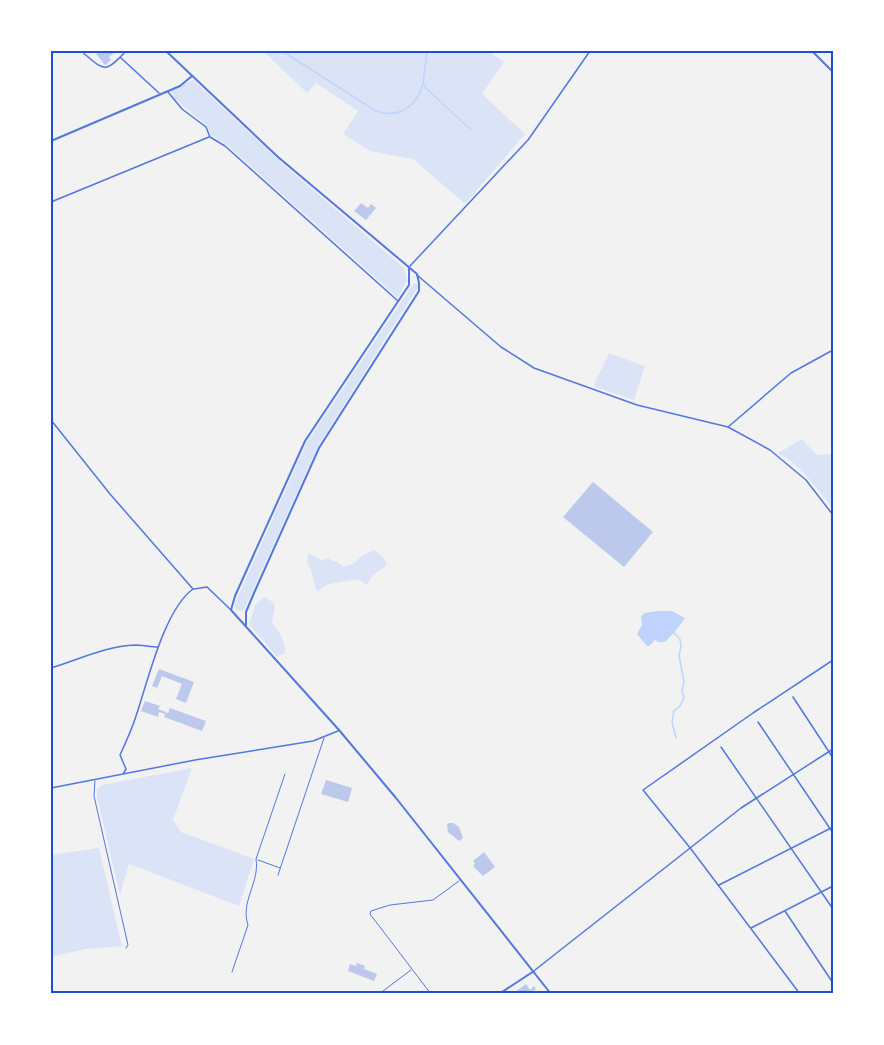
<svg xmlns="http://www.w3.org/2000/svg" width="884" height="1045" viewBox="0 0 884 1045" font-family="'Alegreya Sans',sans-serif">
<rect width="100%" height="100%" fill="#f2f2f2"/>
<path fill="#dbe4f7" d="M 263,51 L 488,51 L 504,62 L 482,94 L 525,134 L 465,204 L 413,159 L 370,151 L 343,134 L 358,111 L 316,83 L 307,93 Z
M 193,80 L 283,164 L 404,268 L 407,280 L 398,298 L 227,145 L 212,136 L 207,126 L 175,99 L 170,90 Z
M 414,283 L 418,285 L 418,287 L 317,448 L 244,610 L 238,611 L 235,609 L 235,603 L 307,442 Z
M 609,353 L 645,366 L 634,400 L 595,387 L 594,384 Z
M 802,439 L 817,455 L 833,454 L 833,509 C 817,489 801,465 778,453 Z
M 373,550 C 379,552 386,559 387,565 L 372,576 L 367,585 C 364,584 362,581 359,580 C 357,579 330,584 326,585 C 323,587 321,589 318,591 L 316,590 L 310,567 L 307,562 L 308,553 L 322,560 L 329,558 L 332,561 L 336,561 L 343,567 L 353,564 L 362,556 Z
M 264,597 C 281,604 273,611 272,623 C 279,631 286,642 285,653 L 277,657 L 249,624 L 255,605 Z
M 192,768 L 173,820 L 181,832 L 254,859 L 239,906 L 129,864 L 120,895 L 97,797 L 97,789 L 102,785 Z
M 99,848 L 122,946 L 86,949 L 51,957 L 51,855 Z"/>
<path fill="#bfd3fe" d="M 657,611 L 672,611 L 685,618 L 678,628 L 665,642 L 658,642 L 655,640 L 649,646 L 647,646 L 637,634 L 642,625 L 641,617 L 644,613 Z"/>
<g fill="none" stroke-linecap="round" stroke-linejoin="round">
<path stroke="#bfd3fe" stroke-width="1.5" d="M 282,51 L 376,111 C 399,119 418,106 423,83
M 427,51 L 423,83 L 426,88 L 471,130
M 673,632 L 680,639 L 681,647 L 679,655 L 684,682 L 682,691 L 684,697 L 680,706 L 674,711 L 672,722 L 676,738"/>
</g>
<path fill="#bdc9ec" d="M 99,51 L 103,52 L 116,51 L 109,57 L 111,60 L 105,65 L 96,54 Z
M 361,203 L 368,208 L 371,204 L 376,208 L 366,220 L 354,211 Z
M 593,482 L 653,532 L 624,567 L 563,517 Z
M 159,669 L 194,682 L 186,703 L 176,699 L 182,684 L 162,676 L 157,688 L 152,686 Z
M 145,701 L 160,706 L 158,709 L 168,713 L 170,708 L 206,721 L 202,731 L 164,717 L 165,714 L 159,712 L 158,717 L 141,711 Z
M 326,780 L 352,788 L 348,802 L 321,794 Z
M 449,823 L 453,823 L 459,827 L 463,838 L 459,841 L 448,832 L 447,825 Z
M 484,852 L 495,867 L 483,876 L 473,866 L 475,864 L 473,861 Z
M 357,963 L 365,966 L 364,969 L 377,974 L 374,981 L 348,971 L 350,964 L 356,966 Z
M 526,984 L 530,990 L 534,986 L 536,989 L 532,992 L 534,994 L 512,994 Z"/>
<g fill="none" stroke-linecap="round" stroke-linejoin="round">
<path stroke="#5277de" stroke-width="1" d="M 95,781 L 94,796 L 128,945 L 126,948
M 258,860 L 280,868
M 278,875 L 324,738
M 232,972 L 248,925 C 240,902 260,882 256,859 L 285,774
M 379,994 L 411,970
M 431,994 L 370,914 L 371,911 L 390,905 L 433,900 L 459,881"/>
<path stroke="#5277de" stroke-width="1.5" d="M 81,51 C 104,70 104,75 126,51
M 121,58 L 159,93
M 168,92 L 182,109 L 206,127 L 210,137 L 225,146 L 398,301
M 51,202 L 209,137
M 410,266 L 528,140 L 590,51
M 417,275 L 501,347 L 534,368 L 637,405 L 728,427 L 770,450 L 806,480 L 833,515
M 51,420 L 110,494 L 193,589
M 728,427 L 791,373 L 833,350
M 194,589 L 207,587 L 231,610
M 51,668 C 78,660 106,646 135,645 C 142,645 151,647 158,647
M 793,697 L 833,758
M 758,722 L 833,833
M 721,747 L 833,909
M 123,774 L 126,769 L 120,755 C 126,742 132,729 136,716 C 148,681 164,610 193,589
M 51,788 L 195,760 L 313,741 L 338,731
M 719,885 L 833,827
M 785,911 L 833,983
M 751,928 L 833,886
M 535,970 L 741,808 L 833,749
M 800,994 L 691,849 L 643,790 L 753,713 L 833,660"/>
<path stroke="#5277de" stroke-width="2" d="M 166,51 L 278,157 L 417,274 L 419,283 L 419,291 L 319,448 L 254,593 L 246,612 L 246,625
M 812,51 L 833,72
M 51,141 L 180,86 L 192,76
M 409,268 L 409,285 L 305,441 L 235,596 L 231,610 L 339,730 L 396,798 L 551,994
M 499,994 L 534,971"/>
</g>
<rect width="884" height="1045" fill="none" stroke="#ffffff" stroke-width="105"/>
<rect x="52" y="52" width="780" height="940" fill="none" stroke="#1d4ed8" stroke-width="2"/>
</svg>
